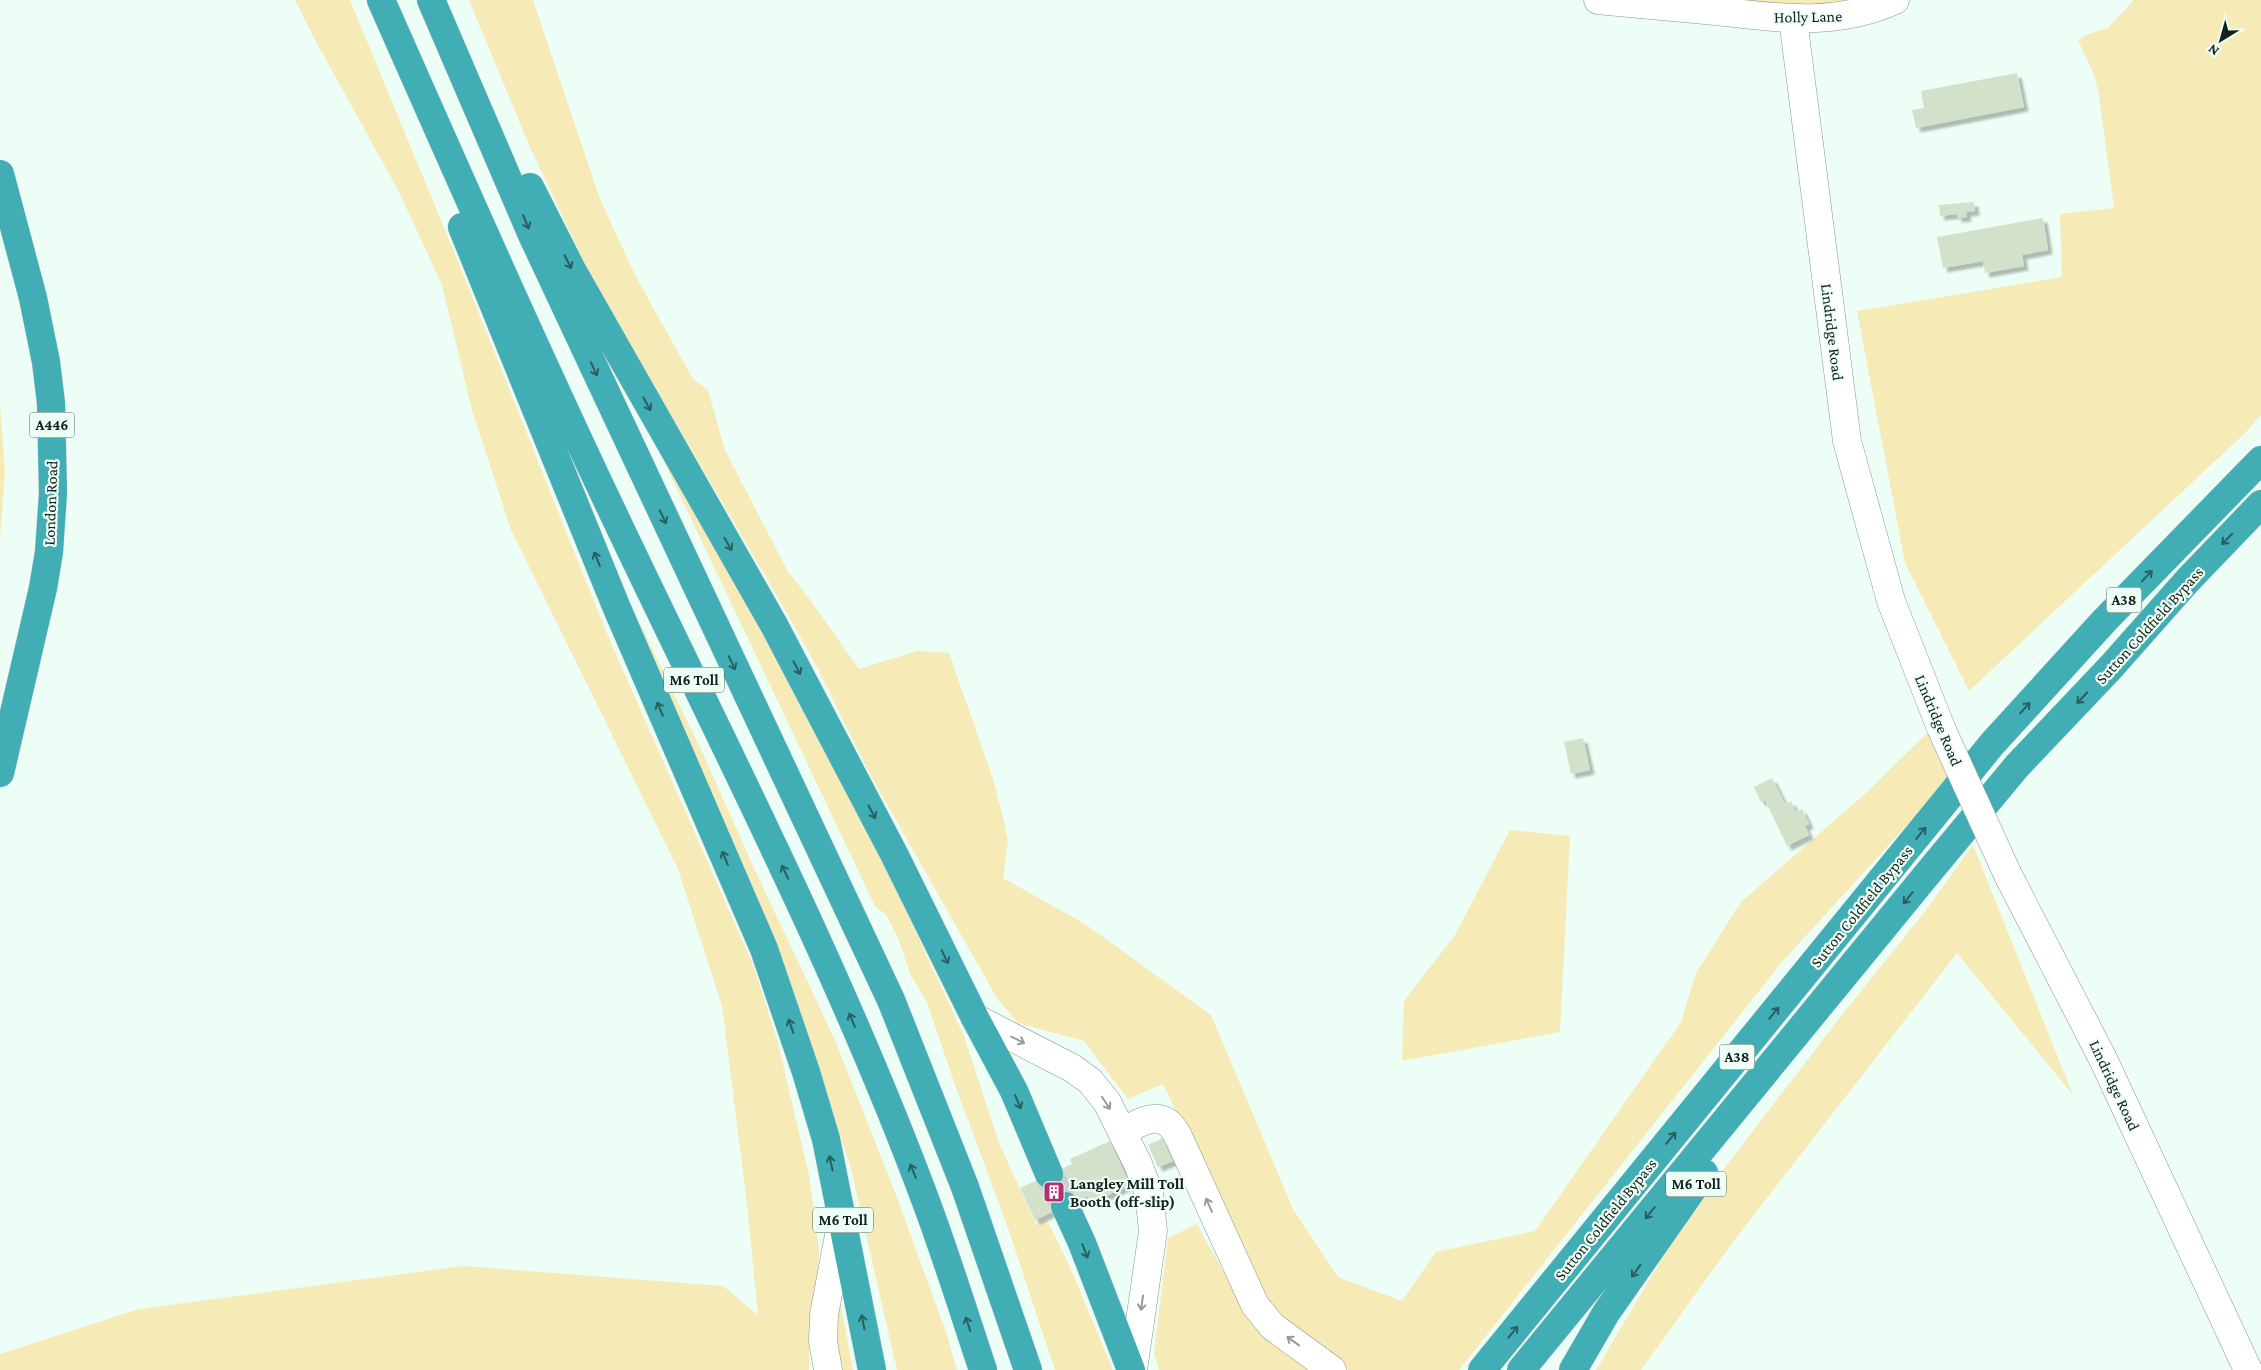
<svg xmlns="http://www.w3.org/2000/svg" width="2261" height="1370" viewBox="0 0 2261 1370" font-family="'Crimson Pro',serif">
<defs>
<filter id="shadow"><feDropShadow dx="4.5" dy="4.5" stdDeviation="1" flood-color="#0004"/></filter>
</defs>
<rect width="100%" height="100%" fill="#edfef6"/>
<path fill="#f6eab7" d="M 295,0 L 350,0 L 466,281 L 608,636 L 754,967 L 778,1043 L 809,1175 L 819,1249 L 817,1294 L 809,1325 L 809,1370 L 0,1370 L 0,1354 L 139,1309 L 463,1266 L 723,1286 L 758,1315 L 747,1204 L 722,1006 L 678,869 L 511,530 L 472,410 L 442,285 L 398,190 L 315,40 Z
M 469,0 L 533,0 L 600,199 L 635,275 L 693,379 L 708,390 L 725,450 L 787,570 L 808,597 L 859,669 L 917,651 L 949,653 L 993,779 L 1003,817 L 1008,841 L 1003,878 L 1085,924 L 1211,1015 L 1293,1209 L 1338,1277 L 1402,1301 L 1436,1252 L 1535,1231 L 1681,1022 L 1696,973 L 1741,902 L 1866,793 L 1927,733 L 1949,779 L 1782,962 L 1459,1370 L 1349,1370 L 1286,1324 L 1254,1277 L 1163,1084 L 1128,1099 L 1084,1041 L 1018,1023 L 998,1000 L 867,769 L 818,669 L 788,615 L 594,283 L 529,145 Z
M 1709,0 L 1870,0 L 1778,8 Z
M 2134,0 L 2261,0 L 2261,415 L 2244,434 L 1969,691 L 1905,563 L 1857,311 L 2062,277 L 2060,214 L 2114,208 L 2099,95 L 2095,77 L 2078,40 L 2088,34 L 2108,28 Z
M 0,403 L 5,473 L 0,538 Z
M 656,445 L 702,517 L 865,822 L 964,1036 L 999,1143 L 1036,1224 L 1047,1220 L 1069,1265 L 1113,1370 L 1055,1370 L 1009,1231 L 955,1085 L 927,1002 L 911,976 L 898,938 L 886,915 L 875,906 Z
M 599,538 L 704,756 L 753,866 L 835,1040 L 898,1200 L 946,1332 L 957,1370 L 897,1370 L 851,1169 L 823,1082 L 795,1003 Z
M 1510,830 L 1570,836 L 1560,1032 L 1402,1061 L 1404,1001 L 1455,935 Z
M 1973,845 L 2073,1095 L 1957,953 L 1732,1243 L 1641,1370 L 1596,1370 L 1684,1221 L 1838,1020 L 1923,914 Z
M 1197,1224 L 1243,1308 L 1321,1370 L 1159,1370 L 1154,1353 L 1168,1238 Z
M 839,1295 L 853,1370 L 838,1370 L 832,1343 Z"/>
<path fill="#d4e1ca" filter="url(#shadow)" d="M 2017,73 L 2024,107 L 1916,128 L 1912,110 L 1924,108 L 1921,91 Z
M 1974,202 L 1975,211 L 1966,212 L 1967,217 L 1957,218 L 1957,214 L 1940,216 L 1939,205 Z
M 2043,218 L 2048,250 L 2022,255 L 2024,266 L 1985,273 L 1983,261 L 1943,268 L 1937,237 Z
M 1583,738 L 1590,770 L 1571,774 L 1564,742 Z
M 1772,778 L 1785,804 L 1791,801 L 1796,812 L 1802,809 L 1809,824 L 1805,826 L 1809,835 L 1787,846 L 1765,800 L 1761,802 L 1754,787 Z
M 1163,1138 L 1173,1161 L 1158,1167 L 1148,1145 Z
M 1110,1141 L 1130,1185 L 1090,1203 L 1087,1196 L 1035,1220 L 1020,1188 L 1072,1164 L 1070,1159 Z"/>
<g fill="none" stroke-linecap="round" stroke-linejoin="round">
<path stroke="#c2d1ca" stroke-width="28" stroke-dasharray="28 14" stroke-linecap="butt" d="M 1049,1174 L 1065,1206"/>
<g stroke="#809a8e" stroke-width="29">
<path id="minor" d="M 1598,0 C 1637,4 1676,7 1716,11 C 1778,18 1836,27 1895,0
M 1793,19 L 1847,441 L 1891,601 L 1941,728
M 2008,875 L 2103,1059 L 2248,1370
M 975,1018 L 1072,1068 L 1090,1081 L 1107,1102 L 1138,1164 L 1149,1193 L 1153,1231 L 1133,1370
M 1122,1132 C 1135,1125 1154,1112 1168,1123 C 1172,1125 1175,1132 1178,1136 L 1255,1305 L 1272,1326 L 1332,1370
M 828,1370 L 823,1341 L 824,1315 L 842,1219"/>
</g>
<g stroke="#dadbdb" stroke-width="29">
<path id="highway" d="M 381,0 C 460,179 539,358 623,534 C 728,754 840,971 925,1199 C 946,1255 964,1313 983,1370
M 431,0 L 532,235 L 891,1000 L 965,1187 L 1028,1370
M 0,174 L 33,298 L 46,362 L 51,403 L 53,493 L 49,552 L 43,588 L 0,773
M 530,187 L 572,270 L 774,625 L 894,854 L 975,1018 L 1014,1091 L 1049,1174
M 462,227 L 616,606 L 764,949 L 806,1072 L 826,1139 L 872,1370
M 1065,1206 L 1082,1243 L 1131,1370
M 1482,1370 L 1992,744 L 2105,620 L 2261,460
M 1521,1370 L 1933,867 L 2017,766 L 2111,667 L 2188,580 L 2261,504
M 1573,1370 L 1606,1313 L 1704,1173"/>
</g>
<use href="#minor" stroke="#fff" stroke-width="28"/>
<use href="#highway" stroke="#41adb4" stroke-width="28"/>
<g stroke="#809a8e" stroke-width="29" stroke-linecap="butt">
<path id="minor-bridge" d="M 1941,728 L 2008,875"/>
</g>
<use href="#minor-bridge" stroke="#fff" stroke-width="28"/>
</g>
<defs><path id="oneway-shaft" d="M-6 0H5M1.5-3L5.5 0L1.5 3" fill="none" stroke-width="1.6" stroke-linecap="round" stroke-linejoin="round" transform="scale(1.25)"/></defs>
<g stroke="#295f60">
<use href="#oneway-shaft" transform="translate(526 222) rotate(67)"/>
<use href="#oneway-shaft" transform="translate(568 262) rotate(63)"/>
<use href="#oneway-shaft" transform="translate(594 369) rotate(65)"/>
<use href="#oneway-shaft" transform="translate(647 404) rotate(61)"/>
<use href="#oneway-shaft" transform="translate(663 517) rotate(65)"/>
<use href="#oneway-shaft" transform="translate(2227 539) rotate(134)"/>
<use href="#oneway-shaft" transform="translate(728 544) rotate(60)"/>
<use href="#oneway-shaft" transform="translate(597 559) rotate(-112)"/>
<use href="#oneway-shaft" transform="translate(2147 576) rotate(-46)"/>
<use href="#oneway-shaft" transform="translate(732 663) rotate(65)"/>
<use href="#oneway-shaft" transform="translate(797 668) rotate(62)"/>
<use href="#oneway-shaft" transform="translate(2082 698) rotate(133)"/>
<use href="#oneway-shaft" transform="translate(2025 708) rotate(-48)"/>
<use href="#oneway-shaft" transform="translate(660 709) rotate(-113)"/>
<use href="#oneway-shaft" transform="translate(872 812) rotate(62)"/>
<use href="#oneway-shaft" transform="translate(1921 833) rotate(-51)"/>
<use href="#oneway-shaft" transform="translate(725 858) rotate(-113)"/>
<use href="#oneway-shaft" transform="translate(785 872) rotate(-115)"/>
<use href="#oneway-shaft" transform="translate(1908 898) rotate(129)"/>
<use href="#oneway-shaft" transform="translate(945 957) rotate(64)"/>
<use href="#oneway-shaft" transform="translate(1774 1013) rotate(-51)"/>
<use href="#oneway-shaft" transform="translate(852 1020) rotate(-113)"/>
<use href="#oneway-shaft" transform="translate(791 1026) rotate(-109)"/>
<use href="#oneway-shaft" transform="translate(1018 1102) rotate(67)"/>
<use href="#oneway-shaft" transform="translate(1671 1138) rotate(-51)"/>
<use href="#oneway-shaft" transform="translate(831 1163) rotate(-102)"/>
<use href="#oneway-shaft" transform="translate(913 1171) rotate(-112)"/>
<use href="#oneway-shaft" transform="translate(1650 1213) rotate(129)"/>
<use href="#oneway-shaft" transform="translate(1085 1251) rotate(69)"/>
<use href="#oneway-shaft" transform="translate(1636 1271) rotate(125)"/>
<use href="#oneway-shaft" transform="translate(863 1322) rotate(-101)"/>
<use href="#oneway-shaft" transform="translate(968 1324) rotate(-108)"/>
<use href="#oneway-shaft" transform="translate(1513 1332) rotate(-51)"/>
</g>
<g stroke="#969a98">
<use href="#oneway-shaft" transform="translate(1018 1040) rotate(27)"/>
<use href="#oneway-shaft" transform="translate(1106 1103) rotate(57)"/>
<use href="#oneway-shaft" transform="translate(1209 1205) rotate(-114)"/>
<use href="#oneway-shaft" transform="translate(1142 1303) rotate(98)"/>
<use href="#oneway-shaft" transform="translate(1293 1341) rotate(-144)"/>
</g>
<defs>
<g id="building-square" transform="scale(1.125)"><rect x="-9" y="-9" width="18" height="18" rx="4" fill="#b42e73" stroke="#edfef6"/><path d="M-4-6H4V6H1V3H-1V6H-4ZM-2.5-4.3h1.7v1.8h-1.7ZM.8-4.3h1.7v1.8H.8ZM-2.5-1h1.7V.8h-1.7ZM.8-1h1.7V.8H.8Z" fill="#fff"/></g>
</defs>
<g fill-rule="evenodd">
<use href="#building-square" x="1054" y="1192"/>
</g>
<g text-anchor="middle" stroke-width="4.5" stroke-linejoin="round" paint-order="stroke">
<g fill="#edfef6" stroke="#56625d" stroke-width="1">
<rect x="29.5" y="412.5" width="45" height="25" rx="4"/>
<rect x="2106.5" y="587.5" width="35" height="25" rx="4"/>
<rect x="664" y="667.5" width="60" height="25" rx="4"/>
<rect x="1719.5" y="1044.5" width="35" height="25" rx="4"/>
<rect x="1666" y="1171.5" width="60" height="25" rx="4"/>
<rect x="813" y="1207.5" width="60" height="25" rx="4"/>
</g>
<g font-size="15" font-weight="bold" fill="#151f1b">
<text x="52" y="430">A446</text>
<text x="2124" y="605">A38</text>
<text x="694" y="685">M6 Toll</text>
<text x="1737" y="1062">A38</text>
<text x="1696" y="1189">M6 Toll</text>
<text x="843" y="1225">M6 Toll</text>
</g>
<g font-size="16" fill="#151f1b" stroke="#edfef6">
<text transform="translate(1808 16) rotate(-1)" y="6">Holly Lane</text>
<text transform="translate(1833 332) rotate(83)" y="6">Lindridge Road</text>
<text transform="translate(50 503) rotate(-88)" y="6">London Road</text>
<text transform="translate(2149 625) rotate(-48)" y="6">Sutton Coldfield Bypass</text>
<text transform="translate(1939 720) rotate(67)" y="6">Lindridge Road</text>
<text transform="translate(1861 906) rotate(-51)" y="6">Sutton Coldfield Bypass</text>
<text transform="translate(2115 1085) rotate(65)" y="6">Lindridge Road</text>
<text transform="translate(1605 1219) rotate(-51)" y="6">Sutton Coldfield Bypass</text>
</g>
<g font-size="16" font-weight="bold" fill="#151f1b" stroke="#edfef6" text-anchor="start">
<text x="1070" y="1189">Langley Mill Toll<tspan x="1070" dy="18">Booth (off-slip)</tspan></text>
</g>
</g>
<g transform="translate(2221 40) rotate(217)" stroke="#edfef6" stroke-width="4" paint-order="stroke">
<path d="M0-4L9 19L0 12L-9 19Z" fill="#151f1b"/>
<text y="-8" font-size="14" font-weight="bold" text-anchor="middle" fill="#151f1b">N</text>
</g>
</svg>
